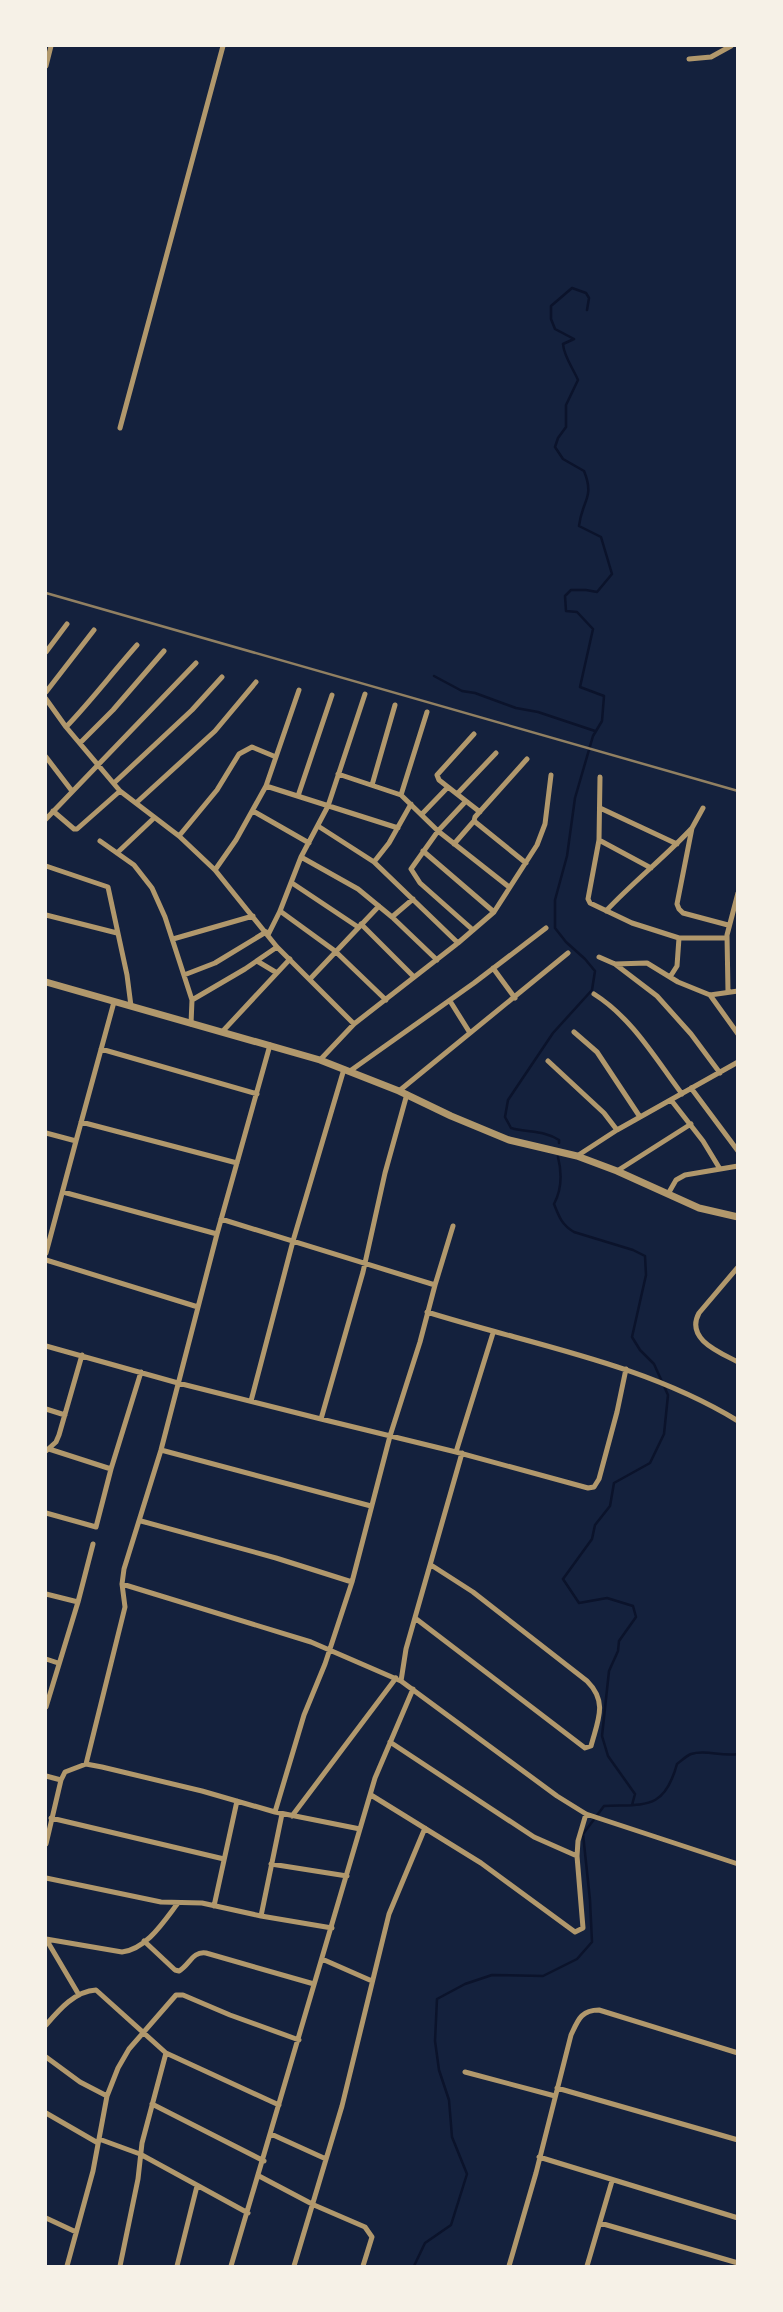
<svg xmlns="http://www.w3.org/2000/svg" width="783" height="2312" viewBox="0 0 783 2312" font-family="'Archivo Narrow',sans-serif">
<rect width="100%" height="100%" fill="#14213d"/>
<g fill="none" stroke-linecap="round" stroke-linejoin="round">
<path stroke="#0b132b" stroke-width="2.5" d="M 434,676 L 462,691 L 475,693 L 516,708 L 538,712 L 595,731
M 559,1143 L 559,1140 C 543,1130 529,1133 511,1128 L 505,1117 L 508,1100 L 553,1033 L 592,990 L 595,971 L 585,959 L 566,942 L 555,928 L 555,900 L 567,856 L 575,798 L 593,736 L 602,721 L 604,696 L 580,687 L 593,629 L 577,612 L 566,611 L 565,596 L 571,590 L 586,590 L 597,592 L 612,574 L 601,537 L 579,526 C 582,500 595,498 584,471 L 563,459 L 555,447 L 558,438 L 566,427 L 566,405 L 578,380 C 573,368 564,357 563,344 L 574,339 L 555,329 L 551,319 L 551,306 L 572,288 L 586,293 L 589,298 L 587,310
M 558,1157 C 562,1173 562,1189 554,1204 C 559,1217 562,1225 574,1232 L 633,1250 L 645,1256 L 646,1275 L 632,1337 L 640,1350 L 654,1364 L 668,1395 L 664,1434 L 650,1463 L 614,1483 L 610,1506 L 595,1525 L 592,1539 L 563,1579 L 579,1603 L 607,1598 L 633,1606 L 636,1617 L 619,1641 L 618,1651 L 609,1671 L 602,1736 L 608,1756 L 635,1794 L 632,1805
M 414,2266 L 425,2243 L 451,2225 L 467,2174 L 452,2137 L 449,2100 L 439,2070 L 435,2041 L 437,1999 L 465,1984 L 492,1975 L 543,1976 L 577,1959 L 592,1942 L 590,1900 L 583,1834 L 604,1806 C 645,1804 664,1811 677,1764 C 681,1761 686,1756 691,1754 C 706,1749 721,1757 738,1754"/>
<path stroke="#b1986c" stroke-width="5" d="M 689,59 L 711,57 L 731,46
M 46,66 L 51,46
M 120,428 L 223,46
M 46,652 L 67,624
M 46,692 L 94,630
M 46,699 L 66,727 L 120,791 L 179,836 L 215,870 L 277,947 L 354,1024
M 66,727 C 91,701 113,672 137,645
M 474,734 L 437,775 L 439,780 L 480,812
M 80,743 L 113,710 L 164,651
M 46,757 L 72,791
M 338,774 L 401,795 L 427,712
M 600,777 L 599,840 L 588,899 L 590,903 L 632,923 L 679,938 L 727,938
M 114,783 L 192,710 L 222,677
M 372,785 L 395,705
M 266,786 L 398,828
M 457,794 L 496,753
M 401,795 L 438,831 L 509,887
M 298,796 L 332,695
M 466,801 L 438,831 L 411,869 L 420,883 L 473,930
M 136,803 L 215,731 L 256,682
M 600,808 L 677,844
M 703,808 L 692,828 L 677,904 L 679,909 L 683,913 L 728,925
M 53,811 L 74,829 L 77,829 L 120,791
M 253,811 L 309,843
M 422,814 L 448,787
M 46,819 L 196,663
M 318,826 L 374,862 L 458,943
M 179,836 L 217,790 L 239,754 L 252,747 L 276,757
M 599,840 L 651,868
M 100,841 L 134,865 L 152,888 L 165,917 L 192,1000 L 191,1024
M 454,844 L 474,821
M 423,851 L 494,912
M 117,853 L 154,818
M 301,857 L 358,889 L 392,917 L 437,960
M 374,862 L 389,843 L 411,804
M 526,863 L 474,821 L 475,817 L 527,759
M 46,866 L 108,887 L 127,975 L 131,1006
M 215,870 L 236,840 L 266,786 L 299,690
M 292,883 L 358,927
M 280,911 L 335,951 L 386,1000
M 606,911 C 633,882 665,857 692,828
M 46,915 L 117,933
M 392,917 L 413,899
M 361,924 L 414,977
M 268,935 L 280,911 L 301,857 L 328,806 L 365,694
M 173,939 L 253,916
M 599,957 L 615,964 L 647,963 L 678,982 L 710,995 L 738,991
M 257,961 L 277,973
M 615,964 L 657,996 L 691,1034 L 720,1073
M 493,968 L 515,998
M 184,975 L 215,963 L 266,932
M 670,977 L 677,966 L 679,938
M 310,979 L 379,906
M 728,992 L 727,935 L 738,893
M 594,994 C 632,1018 655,1058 682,1094
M 710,995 L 738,1034
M 192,1000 L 245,969 L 277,947
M 450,1001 L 470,1033
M 222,1032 L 290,959
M 574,1032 L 597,1052 L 640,1117
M 101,1049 L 257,1094
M 320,1060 L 354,1024 L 458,943 L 494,912 L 537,845 L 545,824 L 551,775
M 548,1061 L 604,1113 L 617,1130
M 350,1071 L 474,983 L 546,928
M 691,1088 L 738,1151
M 399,1091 L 568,953
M 671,1100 L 703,1141 L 720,1169
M 81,1122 L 237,1163
M 46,1133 L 76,1141 L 114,1002
M 577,1156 L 617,1130 L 738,1062
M 617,1171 L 691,1124
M 63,1192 L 217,1234
M 668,1194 L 676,1180 L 685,1175 L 738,1166
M 221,1219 L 435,1285
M 46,1253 L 76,1141
M 46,1260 L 198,1307
M 738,1267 L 699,1313 C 685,1339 719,1352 738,1362
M 427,1312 C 532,1345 643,1363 738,1421
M 46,1346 L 178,1383 L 321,1419 L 363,1272 L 385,1173 L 407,1094
M 251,1401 L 293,1241 L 344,1069
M 46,1409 L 65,1415
M 321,1419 L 456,1452 L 588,1488 L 594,1487 L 599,1479 L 617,1412 L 626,1369
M 49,1449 L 111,1469
M 161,1450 L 371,1506
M 46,1451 L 56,1442 L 59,1435 L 82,1355
M 456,1452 L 493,1333
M 46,1513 L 96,1527 L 111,1469 L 141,1372
M 141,1521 L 276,1558 L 352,1582
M 122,1584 L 311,1642 L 401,1681 L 406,1649 L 462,1453
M 46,1594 L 78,1602
M 415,1618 L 585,1748 L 591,1746 C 598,1720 608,1702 587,1681 L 473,1592 L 431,1565
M 46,1659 L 58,1663
M 401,1681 L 557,1796 L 586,1814 L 738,1864
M 46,1707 L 78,1602 L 93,1544
M 390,1742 L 534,1837 L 577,1856
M 86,1764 L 125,1607 L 122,1584 L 124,1569 L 161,1450 L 217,1234 L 270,1045
M 46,1776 L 61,1780
M 371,1795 L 481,1863 L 575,1932 L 583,1928 L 577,1856 L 578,1841 L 586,1814
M 275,1812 L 304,1715 L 325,1664 L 352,1582 L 390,1436 L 420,1342 L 435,1285 L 453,1226
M 292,1816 L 396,1678
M 51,1818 L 224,1859
M 46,1844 L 61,1780 L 65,1772 L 86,1764 L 102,1767 L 202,1791 L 275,1812 L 360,1829
M 271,1864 L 347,1876
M 46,1878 L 161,1902 L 202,1903 L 261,1916 L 332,1928
M 214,1906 L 237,1801
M 261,1916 L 282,1814
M 46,1939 L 122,1952 C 147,1949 164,1921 178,1903
M 46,1939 L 79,1995
M 144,1941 L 175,1970 L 179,1971 C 190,1965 192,1951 206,1953 L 314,1984
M 322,1959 L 372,1981
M 46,2025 C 59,2010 75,1991 96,1990 L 166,2053 L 279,2105
M 46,2057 L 80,2082 L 107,2096
M 465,2072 L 555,2096
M 557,2088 L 738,2140
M 152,2104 L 264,2161
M 46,2113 L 98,2143
M 271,2134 L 326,2159
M 99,2139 L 140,2154 L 248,2213
M 539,2157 L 738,2218
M 259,2176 L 314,2205 L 365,2227 L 372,2237 L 363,2266
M 46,2218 L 76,2232
M 600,2223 L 738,2263
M 67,2266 L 93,2171 L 107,2096 L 118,2068 L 129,2049 L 176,1995 L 183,1995 L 230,2015 L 299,2040
M 120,2266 L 138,2179 L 142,2143 L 166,2053
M 177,2266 L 197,2186
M 231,2266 L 375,1778 L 413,1689
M 294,2266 L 342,2106 L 389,1914 L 425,1828
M 509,2266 L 536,2173 L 571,2035 C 578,2020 581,2010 599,2010 L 738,2053
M 587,2266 L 612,2181"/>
<path stroke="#b1986c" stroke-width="7" d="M 46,982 L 320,1060 L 399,1091 L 451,1116 L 509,1140 L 577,1156 L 617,1171 L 699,1208 L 738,1217"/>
<path stroke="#918062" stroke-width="2.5" d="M 46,593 L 738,791"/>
</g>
<rect width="783" height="2312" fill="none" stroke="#f6f1e7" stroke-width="94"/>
</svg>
